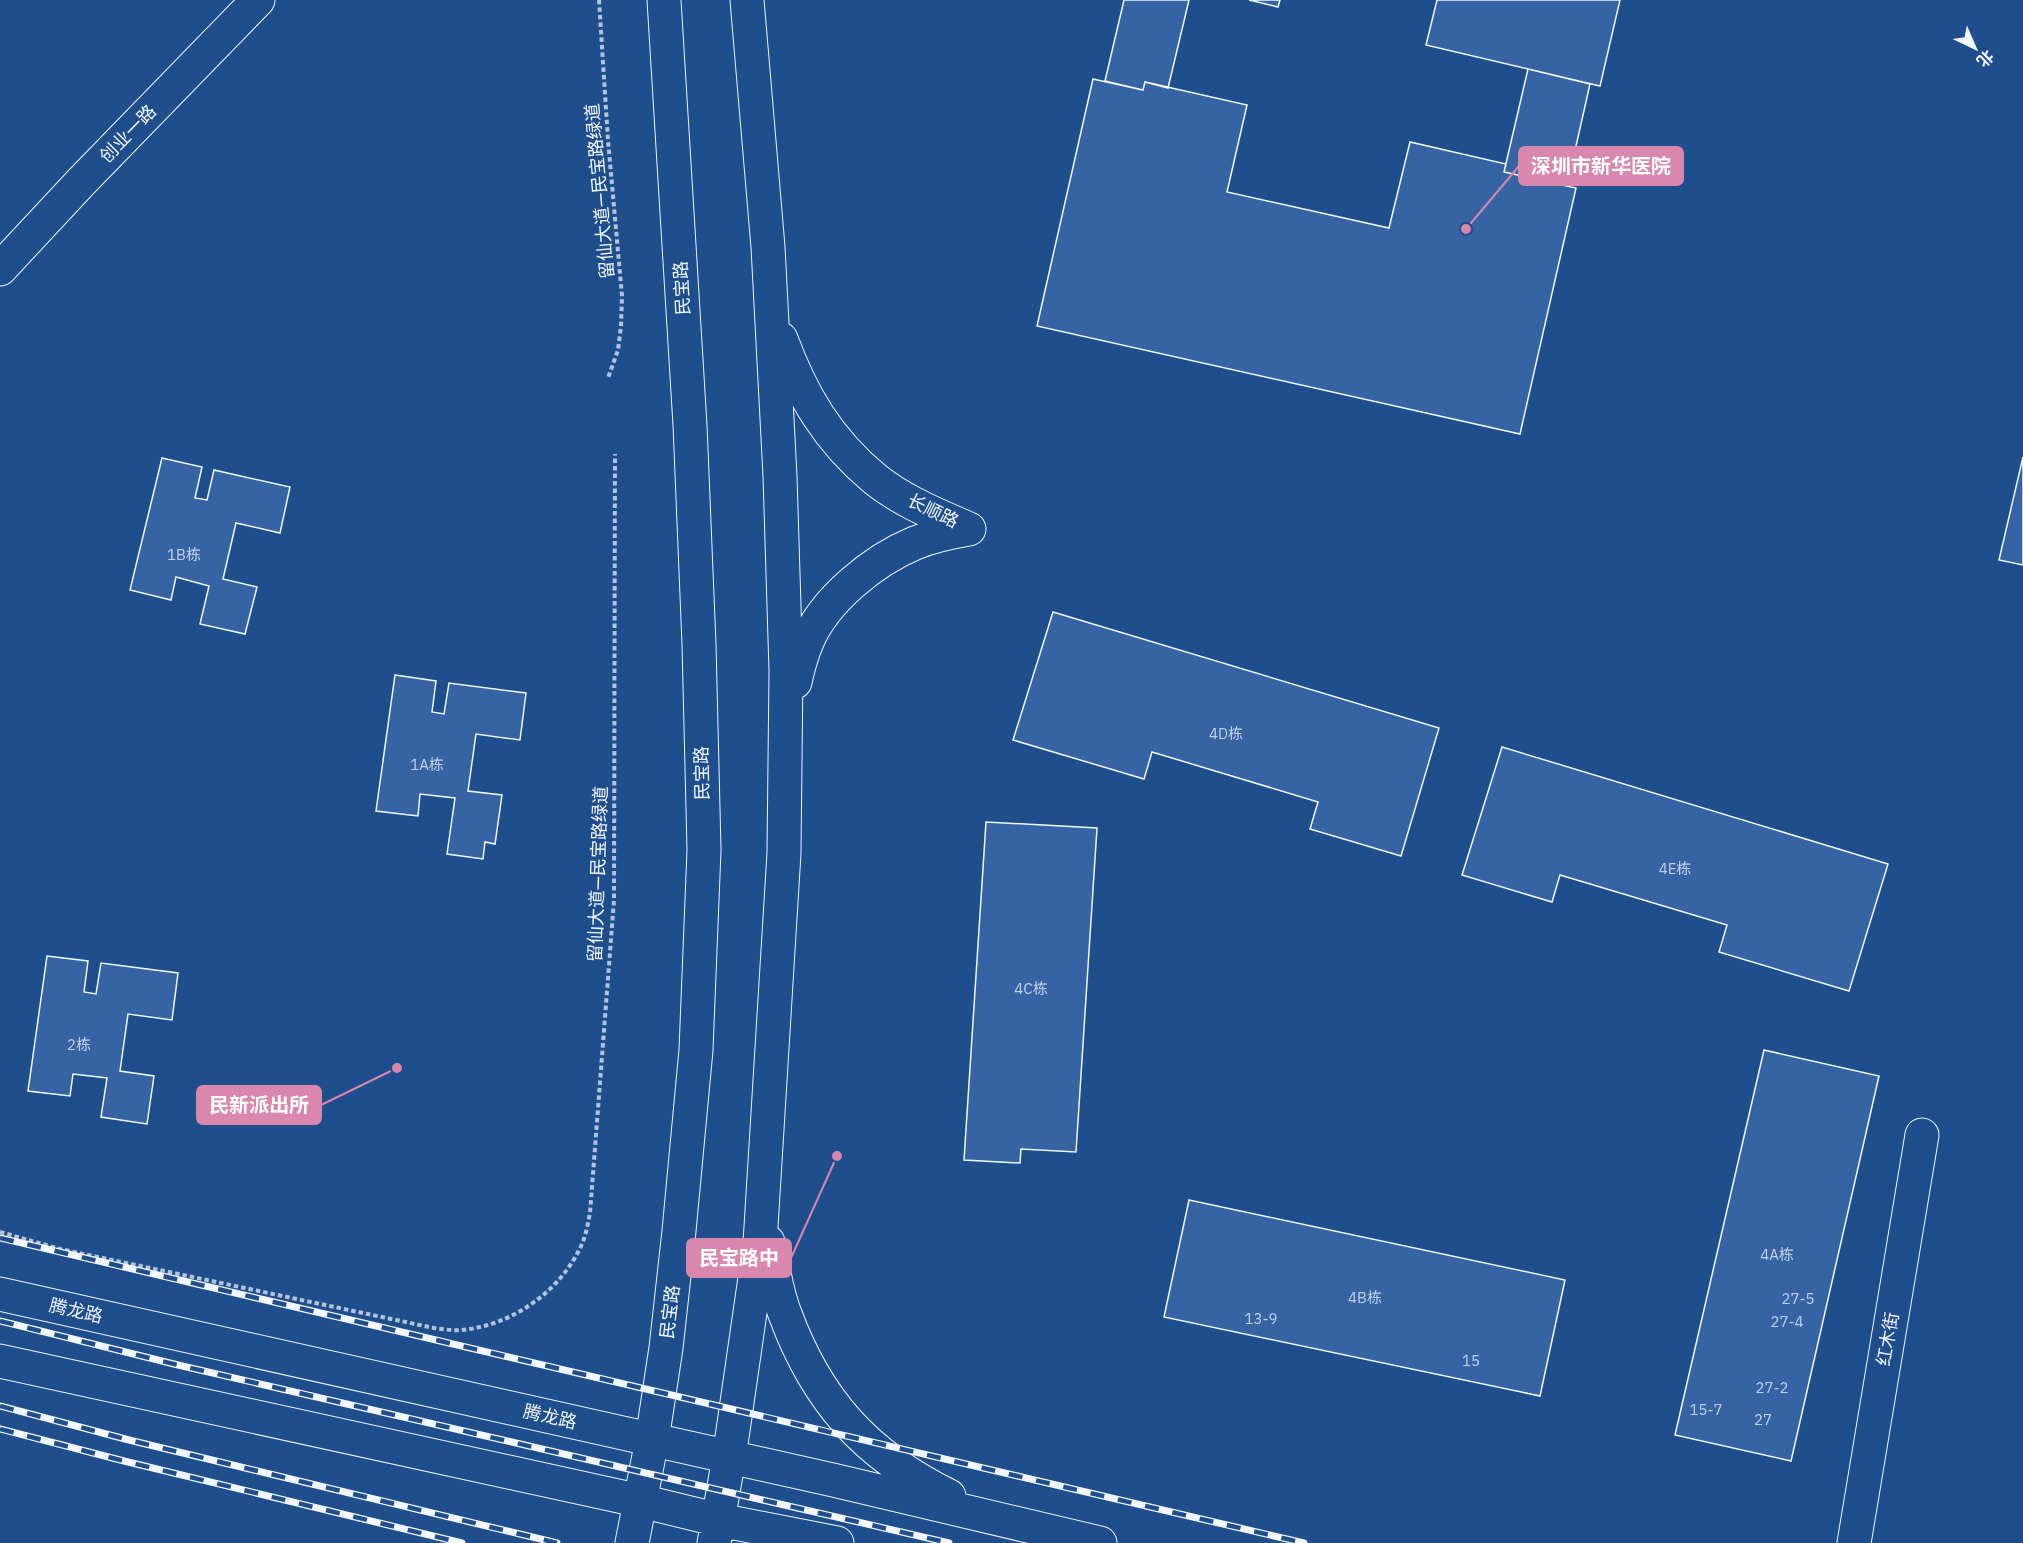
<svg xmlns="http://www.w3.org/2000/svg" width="2023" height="1543" viewBox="0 0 2023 1543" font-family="'IBM Plex Sans','Noto Sans SC',sans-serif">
<rect width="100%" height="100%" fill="#1f4e8c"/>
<path fill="#3563a3" stroke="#f2f6ff" stroke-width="1.5" d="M 1124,0 L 1189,0 L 1168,88 L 1145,82 L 1143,90 L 1105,81 Z
M 1249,0 L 1280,0 L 1278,7 Z
M 1437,0 L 1620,0 L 1600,86 L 1426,45 Z
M 1528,69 L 1590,84 L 1567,186 L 1504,172 Z
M 1093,79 L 1143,90 L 1145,82 L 1247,105 L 1227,192 L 1389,228 L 1410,142 L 1506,164 L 1504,172 L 1576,188 L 1520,434 L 1037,326 Z
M 2023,457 L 2023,565 L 1999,560 Z
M 162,458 L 202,467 L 195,498 L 207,500 L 214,470 L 290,487 L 280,533 L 236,523 L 223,579 L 257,587 L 245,634 L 200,624 L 209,586 L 176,577 L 171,600 L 130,590 Z
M 1053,612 L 1439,728 L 1401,856 L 1310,829 L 1318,802 L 1152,752 L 1144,779 L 1013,740 Z
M 395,675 L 436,681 L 432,712 L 444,714 L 449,683 L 526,693 L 520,740 L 476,734 L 468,791 L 502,795 L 495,844 L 485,842 L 483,859 L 447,854 L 455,798 L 420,794 L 418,816 L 376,811 Z
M 1502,747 L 1888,864 L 1849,991 L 1719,952 L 1727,925 L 1560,875 L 1552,902 L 1462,875 Z
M 986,822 L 1097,828 L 1076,1152 L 1021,1149 L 1020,1163 L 964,1160 Z
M 47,956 L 88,961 L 84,992 L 96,994 L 101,963 L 178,973 L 172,1020 L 128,1014 L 120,1071 L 154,1076 L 147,1124 L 101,1117 L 107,1078 L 73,1074 L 70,1096 L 28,1091 Z
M 1764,1050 L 1879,1076 L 1791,1461 L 1675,1435 Z
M 1189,1200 L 1565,1280 L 1540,1396 L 1164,1317 Z"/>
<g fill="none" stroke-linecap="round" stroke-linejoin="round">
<g stroke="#f2f6ff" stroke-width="35">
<path id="street" d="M 0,269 L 81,182 L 258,0
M 1854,1543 L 1922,1135"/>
</g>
<g stroke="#f2f6ff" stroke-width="35">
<path id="secondary" d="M 781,339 C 802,396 828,440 875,479 C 902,501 937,515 969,529
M 795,682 C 798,668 802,654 807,642 C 824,600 874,560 915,543 C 932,536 951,532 969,529
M 768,1242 C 773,1266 776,1291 785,1314 C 817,1401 866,1455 949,1496
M 0,1294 L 833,1480 L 1100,1543
M 0,1361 L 641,1501 L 719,1520 L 837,1543
M 632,1543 L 652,1440 L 666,1348 L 679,1231 L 696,1050 L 704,850 L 699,644 L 690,425 L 664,0
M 714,1543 L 729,1458 L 760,1243 L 784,853 L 786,671 L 780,476 L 768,247 L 747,0"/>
</g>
<path stroke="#b3c4dc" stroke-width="4" stroke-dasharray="4.5 3" stroke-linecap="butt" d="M 599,0 L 608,140 L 622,296 L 621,326 L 618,350 L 608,378
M 0,1232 L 60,1249 L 434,1328 C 443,1329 453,1331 462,1330 C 513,1325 561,1291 582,1244 C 586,1235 588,1223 590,1213 L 614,900 L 615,454"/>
<use href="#street" stroke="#1f4e8c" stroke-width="33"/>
<use href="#secondary" stroke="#1f4e8c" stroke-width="33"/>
<g stroke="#f2f6ff" stroke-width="7">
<path id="rail" d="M 0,1238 L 1304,1543
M 0,1321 L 178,1365 L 949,1543
M 0,1406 L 129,1440 L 557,1543
M 0,1429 L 124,1461 L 462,1543"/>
</g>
<use href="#rail" stroke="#1f4e8c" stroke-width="4.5" stroke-dasharray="14" stroke-linecap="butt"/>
</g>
<g text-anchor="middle" stroke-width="4.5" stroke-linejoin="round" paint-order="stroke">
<g font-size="15" fill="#c3d1e8">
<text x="184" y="560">1B栋</text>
<text x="1226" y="739">4D栋</text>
<text x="427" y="770">1A栋</text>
<text x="1675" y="874">4E栋</text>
<text x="1031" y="994">4C栋</text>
<text x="79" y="1050">2栋</text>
<text x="1777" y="1260">4A栋</text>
<text x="1365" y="1303">4B栋</text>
<text x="1798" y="1304">27-5</text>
<text x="1261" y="1324">13-9</text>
<text x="1787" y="1327">27-4</text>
<text x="1471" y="1366">15</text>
<text x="1772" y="1393">27-2</text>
<text x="1706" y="1415">15-7</text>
<text x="1763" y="1425">27</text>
</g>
<g font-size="18" fill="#f2f6ff" stroke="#1f4e8c">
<text transform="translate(128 134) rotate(-46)" y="6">创业一路</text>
<text transform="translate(600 191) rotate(-95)" y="6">留仙大道—民宝路绿道</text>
<text transform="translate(682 288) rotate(-93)" y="6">民宝路</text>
<text transform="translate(933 511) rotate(26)" y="6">长顺路</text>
<text transform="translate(702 773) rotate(-91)" y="6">民宝路</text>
<text transform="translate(598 874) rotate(-88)" y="6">留仙大道—民宝路绿道</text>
<text transform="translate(76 1311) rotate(13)" y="6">腾龙路</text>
<text transform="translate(670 1312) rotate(-83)" y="6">民宝路</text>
<text transform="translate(1888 1339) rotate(-80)" y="6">红木街</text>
<text transform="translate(550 1417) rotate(13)" y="6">腾龙路</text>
</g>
</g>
<path fill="none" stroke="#da87ad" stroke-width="2" d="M1466 229L1519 166M397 1068L321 1105M837 1156L791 1258"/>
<g fill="#da87ad" stroke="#1f4e8c" stroke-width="2">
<circle cx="1466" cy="229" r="6"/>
<circle cx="397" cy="1068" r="6"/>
<circle cx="837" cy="1156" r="6"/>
</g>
<g fill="#da87ad" stroke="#da87ad" stroke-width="2">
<rect x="1519" y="147" width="164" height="38" rx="6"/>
<rect x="197" y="1086" width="124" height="38" rx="6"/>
<rect x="687" y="1239" width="104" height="38" rx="6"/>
</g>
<g font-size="20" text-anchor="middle" font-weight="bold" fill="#fff">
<text x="1601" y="173">深圳市新华医院</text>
<text x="259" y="1112">民新派出所</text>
<text x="739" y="1265">民宝路中</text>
</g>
<g transform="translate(1975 48) rotate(136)" stroke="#1f4e8c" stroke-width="4.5" paint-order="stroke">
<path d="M0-4.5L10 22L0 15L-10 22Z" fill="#f2f6ff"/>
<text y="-9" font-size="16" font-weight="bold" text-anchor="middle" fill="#f2f6ff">北</text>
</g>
</svg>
